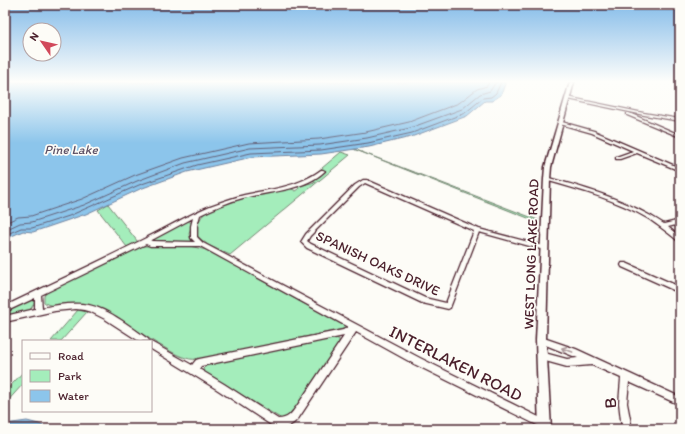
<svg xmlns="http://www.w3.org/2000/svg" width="685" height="434" viewBox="0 0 685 434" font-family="Itim,sans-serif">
<rect width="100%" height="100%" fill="#fdfcf7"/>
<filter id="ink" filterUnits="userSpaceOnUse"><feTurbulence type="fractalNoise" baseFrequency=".025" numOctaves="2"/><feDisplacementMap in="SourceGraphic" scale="8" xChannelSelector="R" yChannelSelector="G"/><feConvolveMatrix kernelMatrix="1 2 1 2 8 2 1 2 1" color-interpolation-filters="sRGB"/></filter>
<g filter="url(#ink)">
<path fill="#a4edbb" stroke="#778673" d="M 351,148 L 538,220 L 538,222 Z
M 341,152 L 350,155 L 230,255 L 208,245 L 197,236 C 196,229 198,221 203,215 C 217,201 269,193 290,188 L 296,191 L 299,189 L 297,186 L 316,182 L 309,179 Z
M 108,204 L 138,242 L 127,247 L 98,210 Z
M 188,221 L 192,223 L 189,234 L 192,242 L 156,242 L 152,240 Z
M 143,246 L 189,246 L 207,250 L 346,327 L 343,329 L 201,359 C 196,359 191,360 186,358 C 175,355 166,348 156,343 C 136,330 117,316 95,307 C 78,300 53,311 44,302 L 44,296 L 48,290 L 132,249 Z
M 30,300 L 35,302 L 30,310 L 5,316 L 5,312 Z
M 78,310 L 87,312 L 61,341 L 51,341 Z
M 334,338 L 339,339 L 339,344 L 295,412 L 282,419 L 203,372 L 203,369 L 207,365 Z
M 23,372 L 23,384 L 5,404 L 5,392 Z"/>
<path fill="#8cc5eb" stroke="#72839e" d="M 5,82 L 505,82 L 505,84 L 501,95 L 492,101 L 485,101 L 467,116 L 411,137 L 369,147 L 321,154 L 252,157 L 187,172 L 140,189 L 86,214 L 33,232 L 23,231 L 5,239 Z
M 27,421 L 39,424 L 49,429 L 5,429 L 5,424 Z"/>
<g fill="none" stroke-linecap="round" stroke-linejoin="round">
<path stroke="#646178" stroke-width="1" d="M 5,223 L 18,217 L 31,216 L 82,199 L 135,175 L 183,158 L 249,143 L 319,139 L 366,132 L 409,122 L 459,103 L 477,89 L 487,86 L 489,82
M 5,230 L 20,223 L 32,222 L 84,205 L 137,181 L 185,163 L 250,148 L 320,145 L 367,138 L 410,128 L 462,109 L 480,94 L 490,91 L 496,82
M 5,235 L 21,228 L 32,228 L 69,216 L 139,185 L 197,165 L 251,153 L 321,150 L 368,143 L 412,133 L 465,113 L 483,98 L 491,97 L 496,93 L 501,82"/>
<g stroke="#4a1f2b" stroke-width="2.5">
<path id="minor" d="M 678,82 L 680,82 L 680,84 Z
M 567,97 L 644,113 L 680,119 L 680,121 L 644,115 L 568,99 L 567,99 Z
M 627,113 L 629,113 L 680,135 L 680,137 L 627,115 Z
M 560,122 L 562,122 L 594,131 L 680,168 L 680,171 L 637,153 L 620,159 L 616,159 L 616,157 L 633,151 L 592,133 L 560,124 Z
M 321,170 L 323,170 L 325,171 C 304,191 271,191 243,198 C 228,202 214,208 200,215 L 197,226 L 197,237 L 203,243 L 420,358 L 547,421 L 548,424 L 547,427 L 544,428 L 541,427 L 414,364 L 356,332 L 298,419 C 292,425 283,431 274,427 L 218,390 L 151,349 L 151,342 L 192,365 L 196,360 L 199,359 L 343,330 L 348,327 L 200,246 L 150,246 L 146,244 L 41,295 L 42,308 C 55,305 69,303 82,304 C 106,306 129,326 148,339 L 149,341 L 139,341 L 105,319 L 91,312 L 84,310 L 76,309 L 55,311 L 5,322 L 5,316 L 35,309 L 35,298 L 5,312 L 5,306 C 51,284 96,263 142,240 C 165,229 186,216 210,206 C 221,202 232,198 244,195 C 274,188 296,188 321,170 ZM 193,218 L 191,226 L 191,238 L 195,242 L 150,241 ZM 344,336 L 297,406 C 291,414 288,419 278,419 L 224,384 L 199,369 L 201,366 Z
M 545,178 L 549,178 C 589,189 629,201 664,224 L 680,220 L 680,224 L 668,227 L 680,237 L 680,242 L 678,241 C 669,233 659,226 649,219 C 617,200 581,190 545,180 Z
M 363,180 L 367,180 L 479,229 L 544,246 L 546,246 L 547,248 L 546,250 L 544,250 L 479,232 L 450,308 L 448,309 L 422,303 L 307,248 L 301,242 L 306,234 L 355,185 ZM 365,183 L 474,231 L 446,303 L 425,298 L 311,244 L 307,241 L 310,236 L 359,187 Z
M 622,263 L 626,263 L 680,287 L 680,293 L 622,267 L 621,265 Z
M 541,337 L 576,349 L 680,397 L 680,405 L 629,382 L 627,403 L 632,429 L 622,429 L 619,403 L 621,378 L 592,365 L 567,367 L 538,359 L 537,356 L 538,353 L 541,352 L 567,359 L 578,358 L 538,342 L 537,340 L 538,338 Z"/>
</g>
<g stroke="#4a1f2b" stroke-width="3">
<path id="major" d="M 570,82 L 574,82 L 551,167 L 550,179 L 546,340 L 551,429 L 539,429 L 536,340 L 544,179 L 545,167 Z"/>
</g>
<use href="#minor" fill="#fdfcf7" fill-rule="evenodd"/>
<use href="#major" fill="#fdfcf7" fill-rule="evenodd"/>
</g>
<defs><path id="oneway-shaft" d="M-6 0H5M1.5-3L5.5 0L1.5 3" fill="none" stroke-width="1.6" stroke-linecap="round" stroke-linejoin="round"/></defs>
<use stroke="#ac999b" href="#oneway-shaft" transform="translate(567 350) rotate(-160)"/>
</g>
<linearGradient id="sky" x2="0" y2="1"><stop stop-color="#83bbe9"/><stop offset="0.57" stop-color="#fefefb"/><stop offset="1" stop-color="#fefefb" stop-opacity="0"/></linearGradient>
<rect width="685" height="143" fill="url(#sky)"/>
<g text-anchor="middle" stroke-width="3.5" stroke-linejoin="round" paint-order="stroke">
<g font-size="13" font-style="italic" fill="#5e5165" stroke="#fdfcf7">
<text x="71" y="154">Pine Lake</text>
</g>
<g font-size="14" fill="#4a1f2b" stroke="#fdfcf7">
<text transform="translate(531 254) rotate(-88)" y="5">WEST LONG LAKE ROAD</text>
<text transform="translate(378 263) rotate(25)" y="5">SPANISH OAKS DRIVE</text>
</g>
<g font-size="17" fill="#4a1f2b" stroke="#fdfcf7">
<text transform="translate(456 363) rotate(27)" y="6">INTERLAKEN ROAD</text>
<text transform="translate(610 403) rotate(-92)" y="6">B</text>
</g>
</g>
<rect width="685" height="434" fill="none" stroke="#fdfcf7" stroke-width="20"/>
<rect x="10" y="10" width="665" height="414" fill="none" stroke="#4a1f2b" stroke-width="1.5" filter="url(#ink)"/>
<rect x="22" y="340" width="130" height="72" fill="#fdfcf7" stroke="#b5a4a5"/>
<rect x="30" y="353" width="20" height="6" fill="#fdfcf7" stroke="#b5a4a5"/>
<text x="58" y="360" font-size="12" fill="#4a1f2b">Road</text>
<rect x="30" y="370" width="20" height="12" fill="#a4edbb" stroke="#b5a4a5"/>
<text x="58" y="380" font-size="12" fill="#4a1f2b">Park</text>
<rect x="30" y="390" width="20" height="12" fill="#8cc5eb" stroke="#b5a4a5"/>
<text x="58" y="400" font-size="12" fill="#4a1f2b">Water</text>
<g transform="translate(42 42) rotate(304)"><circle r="19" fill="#fdfcf7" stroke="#b5a4a5"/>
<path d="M0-3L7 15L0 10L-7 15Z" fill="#d1495b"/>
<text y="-6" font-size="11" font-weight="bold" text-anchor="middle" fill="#4a1f2b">N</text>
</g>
</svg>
